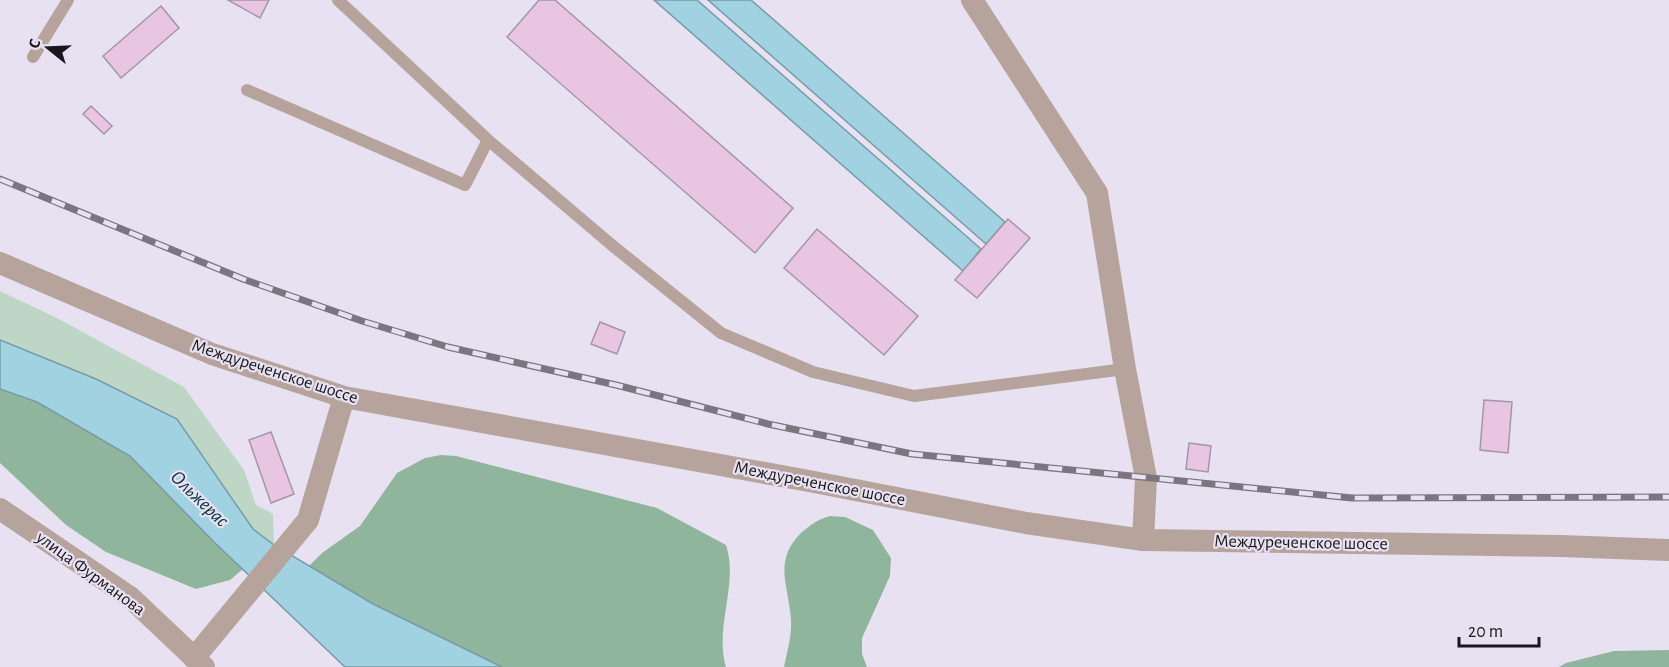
<svg xmlns="http://www.w3.org/2000/svg" width="1669" height="667" viewBox="0 0 1669 667" font-family="'Alegreya Sans',sans-serif">
<rect width="100%" height="100%" fill="#e8e1f2"/>
<path fill="#bed6c6" d="M 0,291 L 57,318 L 184,387 L 244,470 L 256,505 L 273,514 L 274,545 L 253,529 L 177,419 L 96,379 L 0,340 Z"/>
<path fill="#8fb69c" d="M 0,389 L 37,402 L 130,456 L 243,569 L 230,580 L 196,589 L 106,552 L 66,525 L 0,463 Z
M 441,455 L 456,456 L 657,508 L 726,545 C 739,584 714,627 726,667 L 502,667 L 373,604 L 309,566 L 322,553 L 360,526 L 397,473 L 425,458 Z
M 830,516 L 845,517 L 873,530 L 891,558 L 890,576 L 862,638 L 862,654 L 867,667 L 784,667 C 787,652 792,636 791,620 C 789,585 772,561 802,532 C 812,524 818,519 830,516 Z
M 1669,650 L 1669,667 L 1559,667 L 1566,663 L 1614,651 Z"/>
<path fill="#a1d2e2" stroke="#789aa7" stroke-width="1.5" d="M 654,0 L 697,0 L 981,249 L 963,271 Z
M 708,0 L 751,0 L 1005,222 L 986,244 Z
M 0,340 L 96,379 L 177,419 L 253,529 L 274,545 L 373,604 L 502,667 L 345,667 L 214,542 L 130,456 L 37,402 L 0,389 Z"/>
<path fill="#e7c5e3" stroke="#a496a2" stroke-width="1.5" d="M 228,0 L 269,0 L 260,18 Z
M 539,0 L 555,0 L 793,208 L 755,253 L 507,37 Z
M 161,6 L 179,28 L 121,78 L 103,56 Z
M 91,106 L 112,126 L 104,134 L 83,114 Z
M 1008,219 L 1030,238 L 977,298 L 955,280 Z
M 817,229 L 918,316 L 884,355 L 784,268 Z
M 600,322 L 625,332 L 617,354 L 591,344 Z
M 1484,400 L 1512,402 L 1508,453 L 1480,450 Z
M 271,432 L 294,494 L 271,503 L 249,440 Z
M 1189,443 L 1211,446 L 1208,472 L 1186,469 Z"/>
<g fill="none" stroke-linecap="round" stroke-linejoin="round">
<path stroke="#b6a39c" stroke-width="12" d="M 338,0 L 488,140 L 613,246 L 721,333 L 813,372 L 914,396 L 1125,369
M 33,57 L 68,0
M 247,90 L 465,185 L 488,140"/>
<path stroke="#b6a39c" stroke-width="22" d="M 972,0 L 1097,193 L 1125,369 L 1146,478 L 1143,540
M 0,263 L 212,354 L 344,397 L 809,481 L 1026,523 L 1143,540 L 1561,546 L 1669,550
M 0,509 L 130,597 L 204,667
M 194,658 L 308,520 L 344,397"/>
<g stroke="#7a7681" stroke-width="7">
<path id="rail" d="M 0,179 L 243,279 L 362,321 L 448,347 L 616,385 L 768,424 L 912,454 L 1352,498 L 1669,497"/>
</g>
<use href="#rail" stroke="#e8e1f2" stroke-width="4.5" stroke-dasharray="14" stroke-linecap="butt"/>
</g>
<g text-anchor="middle" stroke-width="4.5" stroke-linejoin="round" paint-order="stroke">
<g font-size="18" fill="#19161c" stroke="#e8e1f2">
<text transform="translate(275 371) rotate(18)" y="6">Междуреченское шоссе</text>
<text transform="translate(820 483) rotate(11)" y="6">Междуреченское шоссе</text>
<text transform="translate(1301 542) rotate(1)" y="6">Междуреченское шоссе</text>
<text transform="translate(91 573) rotate(36)" y="6">улица Фурманова</text>
</g>
<g font-size="20" font-style="italic" fill="#04333f" stroke="#e8e1f2">
<text transform="translate(200 498) rotate(44)" y="7">Ольжерас</text>
</g>
</g>
<g transform="translate(48 48) rotate(288)" stroke="#e8e1f2" stroke-width="4.5" paint-order="stroke">
<path d="M0-4.5L10 22L0 15L-10 22Z" fill="#19161c"/>
<text y="-9" font-size="16" font-weight="bold" text-anchor="middle" fill="#19161c">С</text>
</g>
<path d="M1459 637v9h80v-9" fill="none" stroke="#19161c" stroke-width="3"/>
<text x="1468" y="637" font-size="18" fill="#19161c" stroke="#e8e1f2" stroke-width="4.5" paint-order="stroke">20 m</text>
</svg>
